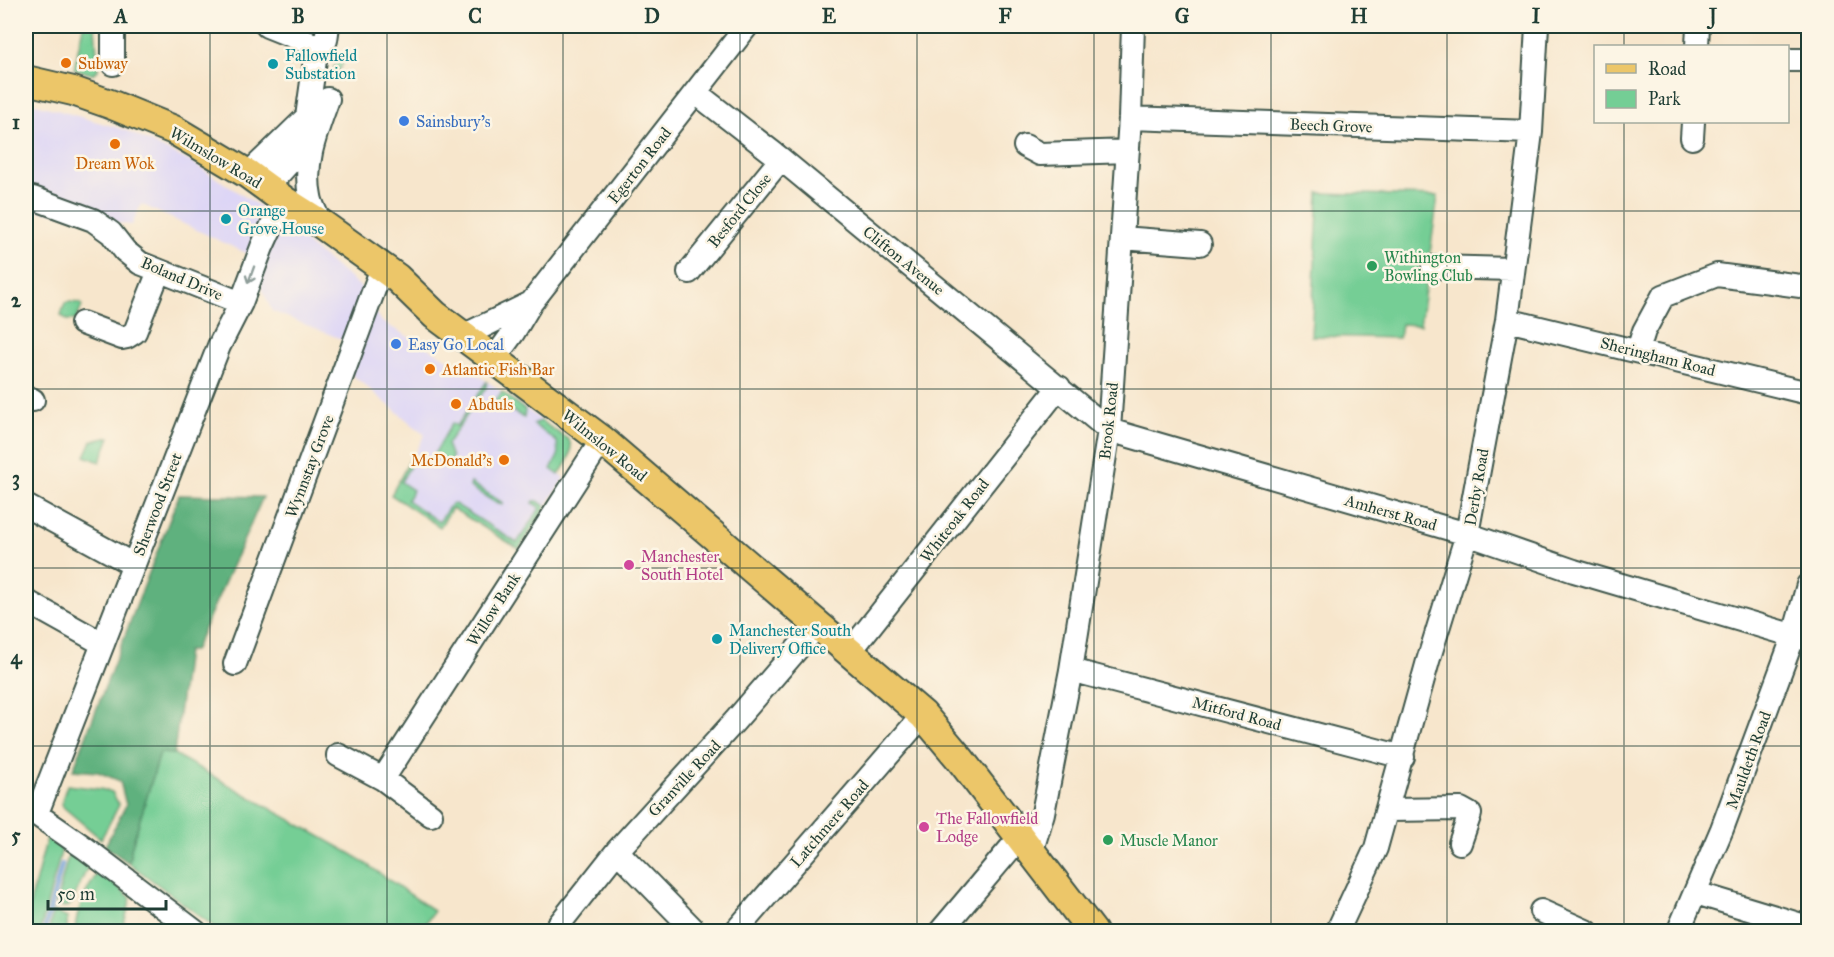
<svg xmlns="http://www.w3.org/2000/svg" width="1834" height="957" viewBox="0 0 1834 957" font-family="'IM FELL Great Primer',serif">
<rect width="100%" height="100%" fill="#fcf5e5"/>
<filter id="ink" filterUnits="userSpaceOnUse"><feTurbulence type="fractalNoise" baseFrequency=".0167" numOctaves="2"/><feDisplacementMap in="SourceGraphic" scale="12" xChannelSelector="R" yChannelSelector="G"/><feConvolveMatrix kernelMatrix="1 2 1 2 8 2 1 2 1" color-interpolation-filters="sRGB"/></filter>
<filter id="wash" filterUnits="userSpaceOnUse"><feTurbulence type="fractalNoise" baseFrequency=".008" numOctaves="4" result="noise"/><feDisplacementMap in="SourceGraphic" scale="24" xChannelSelector="R" yChannelSelector="G"/><feGaussianBlur stdDeviation="1.35" result="paint"/><feColorMatrix in="noise" values="0 0 0 0 0 0 0 0 0 0 0 0 0 0 0 0 0 1.4 0 .05"/><feComposite in="paint" operator="in"/></filter>
<g filter="url(#wash)">
<rect width="100%" height="100%" fill="#f7e6cc"/>
<path fill="#ddd5f6" d="M 26,101 L 125,130 L 193,163 L 262,208 L 361,287 L 382,322 L 487,381 L 569,440 L 571,453 L 559,474 L 564,478 L 519,549 L 452,508 L 440,527 L 391,495 L 425,435 L 350,373 L 346,341 L 272,311 L 246,253 L 141,204 L 132,225 L 26,209 Z"/>
<path fill="#74ce95" stroke="#4a8664" stroke-width="1.5" d="M 83,26 L 95,26 L 98,70 L 92,74 L 74,69 Z
M 346,52 L 349,55 L 334,77 L 330,76 L 335,64 Z
M 1319,193 L 1438,196 L 1420,325 L 1401,324 L 1399,338 L 1311,336 Z
M 69,302 L 80,303 L 82,306 L 76,320 L 67,320 L 61,315 L 65,303 Z
M 487,381 L 486,388 L 447,444 L 452,457 L 451,461 L 446,464 L 433,456 L 452,423 L 457,426 Z
M 502,392 L 525,410 L 524,418 L 495,401 Z
M 541,421 L 569,440 C 575,454 566,463 559,475 L 551,469 L 558,456 L 557,442 L 533,424 Z
M 110,437 L 100,462 L 85,456 L 92,441 Z
M 410,460 L 413,461 L 401,482 L 413,490 L 407,500 L 439,522 L 451,504 L 455,504 L 517,543 L 540,508 L 533,503 L 534,501 L 538,501 L 546,507 L 519,549 L 452,508 L 440,527 L 391,495 Z
M 471,483 L 503,503 L 502,505 L 497,502 L 496,503 L 470,487 Z
M 160,753 L 174,754 L 353,855 L 434,911 L 420,931 L 220,931 L 129,863 L 131,849 Z
M 67,785 L 100,789 L 112,792 L 119,805 L 101,839 L 62,806 L 63,797 Z
M 47,837 L 63,845 L 40,931 L 26,932 L 31,899 Z
M 70,849 L 89,864 L 72,902 L 69,906 L 63,907 L 56,903 Z
M 99,870 L 131,898 L 122,931 L 75,932 C 76,908 87,890 99,870 Z
M 53,911 L 67,918 L 67,931 L 49,931 Z"/>
<path fill="#5fb17e" stroke="#3f7759" stroke-width="1.5" d="M 179,495 L 263,497 L 194,651 L 187,651 L 174,754 L 160,753 L 131,849 L 129,863 L 105,846 L 126,805 L 120,781 L 98,772 L 73,770 Z"/>
<g fill="none" stroke-linecap="round" stroke-linejoin="round">
<path stroke="#6ea2da" stroke-width="4.5" d="M 44,932 L 62,864"/>
</g>
</g>
<g filter="url(#ink)">
<g fill="none" stroke-linecap="round" stroke-linejoin="round">
<g stroke="#3f564b" stroke-width="26">
<path id="minor" d="M 113,26 L 113,64
M 267,26 L 317,46
M 317,46 L 326,40 L 328,26
M 1697,46 L 1698,26
M 1788,60 L 1808,60
M 696,93 L 781,159 L 1109,430 L 1467,534 L 1574,571 L 1808,640
M 307,117 L 317,46
M 1130,118 L 1531,132
M 1692,138 L 1693,122
M 1025,146 L 1040,154 L 1128,151
M 248,174 L 307,117 L 327,100
M 267,187 L 289,163 L 310,129
M 33,198 L 93,220 L 111,233 L 125,251 L 140,263 L 241,303
M 320,223 C 317,214 311,205 310,196 C 303,163 317,130 328,99
M 1122,238 L 1200,244
M 1433,267 L 1513,269
M 689,272 L 781,159
M 1507,320 L 1808,393
M 82,323 L 122,338 L 127,337 L 135,332 L 159,271
M 463,336 L 531,303
M 1638,350 L 1644,331 L 1663,296 L 1717,275 L 1808,287
M 494,359 L 513,333 L 531,303 L 747,26
M 26,397 L 33,400
M 26,506 L 134,565
M 26,601 L 103,644
M 849,653 L 1059,387
M 235,664 L 382,268
M 1071,670 L 1403,757
M 338,755 L 383,779 L 431,815
M 383,779 L 602,440
M 26,807 L 85,848 L 196,932
M 1388,810 L 1461,809 L 1470,814 L 1460,843
M 37,813 L 219,346 L 241,303 L 262,247 L 272,225 L 281,217 L 297,209
M 1032,850 L 1043,813 L 1071,670 L 1109,430 L 1130,118 L 1133,26
M 617,851 L 696,932
M 1696,893 L 1808,927
M 1541,911 L 1588,932
M 553,932 L 617,851 L 735,721 L 817,626
M 735,932 L 923,715
M 940,932 L 1031,824
M 1337,932 L 1376,848 L 1428,661 L 1467,534 L 1507,320 L 1531,132 L 1537,26
M 1678,932 L 1722,829 L 1794,635 L 1808,585"/>
</g>
<g stroke="#3f564b" stroke-width="32">
<path id="major" d="M 26,80 L 73,91 L 110,104 L 174,130 L 248,174 L 285,201 L 320,223 L 397,278 L 435,315 L 602,440 L 923,715 L 960,759 L 1093,932"/>
</g>
<use href="#minor" stroke="#fff" stroke-width="22"/>
<use href="#major" stroke="#ecc669" stroke-width="28"/>
</g>
<defs><path id="oneway-shaft" d="M-6 0H5M1.5-3L5.5 0L1.5 3" fill="none" stroke-width="1.6" stroke-linecap="round" stroke-linejoin="round" transform="scale(1.5)"/></defs>
<use stroke="#8f9e9a" href="#oneway-shaft" transform="translate(251 275) rotate(110)"/>
</g>
<path fill="none" stroke="#1f3d34" stroke-width="1.5" stroke-opacity="0.55" d="M 210,26 L 210,932M 387,26 L 387,932M 563,26 L 563,932M 740,26 L 740,932M 917,26 L 917,932M 1094,26 L 1094,932M 1271,26 L 1271,932M 1447,26 L 1447,932M 1624,26 L 1624,46M 1624,122 L 1624,932M 26,211 L 1808,211M 26,389 L 1808,389M 26,568 L 1808,568M 26,746 L 1808,746"/>
<g fill="#e8710a" stroke="#fcf5e5" stroke-width="2">
<circle cx="66" cy="63" r="6"/>
<circle cx="115" cy="144" r="6"/>
<circle cx="430" cy="369" r="6"/>
<circle cx="456" cy="404" r="6"/>
<circle cx="504" cy="460" r="6"/>
</g>
<g fill="#0f9aa8" stroke="#fcf5e5" stroke-width="2">
<circle cx="273" cy="64" r="6"/>
<circle cx="226" cy="219" r="6"/>
<circle cx="717" cy="639" r="6"/>
</g>
<g fill="#3f7fe0" stroke="#fcf5e5" stroke-width="2">
<circle cx="404" cy="121" r="6"/>
<circle cx="396" cy="344" r="6"/>
</g>
<g fill="#2e9e5b" stroke="#fcf5e5" stroke-width="2">
<circle cx="1372" cy="266" r="6"/>
<circle cx="1108" cy="840" r="6"/>
</g>
<g fill="#d1479c" stroke="#fcf5e5" stroke-width="2">
<circle cx="629" cy="565" r="6"/>
<circle cx="924" cy="827" r="6"/>
</g>
<g text-anchor="middle" stroke-width="5" stroke-linejoin="round" paint-order="stroke">
<g font-size="16" fill="#0d838f" stroke="#fcf5e5" text-anchor="start">
<text x="285" y="61">Fallowfield<tspan x="285" dy="18">Substation</tspan></text>
<text x="238" y="216">Orange<tspan x="238" dy="18">Grove House</tspan></text>
<text x="729" y="636">Manchester South<tspan x="729" dy="18">Delivery Office</tspan></text>
</g>
<g font-size="16" fill="#c56008" stroke="#fcf5e5" text-anchor="start">
<text x="78" y="69">Subway</text>
<text x="115" y="169" text-anchor="middle">Dream Wok</text>
<text x="442" y="375">Atlantic Fish Bar</text>
<text x="468" y="410">Abduls</text>
<text x="492" y="466" text-anchor="end">McDonald's</text>
</g>
<g font-size="16" fill="#366cbe" stroke="#fcf5e5" text-anchor="start">
<text x="416" y="127">Sainsbury's</text>
<text x="408" y="350">Easy Go Local</text>
</g>
<g font-size="16" fill="#1f3d34" stroke="#fcf5e5">
<text transform="translate(1331 125) rotate(2)" y="6">Beech Grove</text>
<text transform="translate(216 157) rotate(31)" y="6">Wilmslow Road</text>
<text transform="translate(639 165) rotate(-52)" y="6">Egerton Road</text>
<text transform="translate(739 210) rotate(-51)" y="6">Besford Close</text>
<text transform="translate(904 260) rotate(39)" y="6">Clifton Avenue</text>
<text transform="translate(182 278) rotate(23)" y="6">Boland Drive</text>
<text transform="translate(1658 356) rotate(14)" y="6">Sheringham Road</text>
<text transform="translate(1108 421) rotate(-84)" y="6">Brook Road</text>
<text transform="translate(605 445) rotate(39)" y="6">Wilmslow Road</text>
<text transform="translate(309 466) rotate(-69)" y="6">Wynnstay Grove</text>
<text transform="translate(1476 487) rotate(-80)" y="6">Derby Road</text>
<text transform="translate(157 504) rotate(-69)" y="6">Sherwood Street</text>
<text transform="translate(1391 512) rotate(16)" y="6">Amherst Road</text>
<text transform="translate(954 520) rotate(-52)" y="6">Whiteoak Road</text>
<text transform="translate(493 609) rotate(-57)" y="6">Willow Bank</text>
<text transform="translate(1237 713) rotate(15)" y="6">Mitford Road</text>
<text transform="translate(1748 760) rotate(-70)" y="6">Mauldeth Road</text>
<text transform="translate(684 778) rotate(-47)" y="6">Granville Road</text>
<text transform="translate(829 823) rotate(-49)" y="6">Latchmere Road</text>
</g>
<g font-size="16" fill="#27864d" stroke="#fcf5e5" text-anchor="start">
<text x="1384" y="263">Withington<tspan x="1384" dy="18">Bowling Club</tspan></text>
<text x="1120" y="846">Muscle Manor</text>
</g>
<g font-size="16" fill="#b23c85" stroke="#fcf5e5" text-anchor="start">
<text x="641" y="562">Manchester<tspan x="641" dy="18">South Hotel</tspan></text>
<text x="936" y="824">The Fallowfield<tspan x="936" dy="18">Lodge</tspan></text>
</g>
</g>
<rect width="1834" height="957" fill="none" stroke="#fcf5e5" stroke-width="66"/>
<rect x="1594" y="45" width="195" height="78" fill="#fcf5e5" stroke="#a4ab9e" stroke-width="1.5"/>
<rect x="1606" y="64" width="30" height="9" fill="#ecc669" stroke="#a4ab9e" stroke-width="1.5"/>
<text x="1648" y="75" font-size="18" fill="#1f3d34">Road</text>
<rect x="1606" y="90" width="30" height="18" fill="#74ce95" stroke="#a4ab9e" stroke-width="1.5"/>
<text x="1648" y="105" font-size="18" fill="#1f3d34">Park</text>
<path d="M48 900v9h118v-9" fill="none" stroke="#1f3d34" stroke-width="3"/>
<text x="57" y="900" font-size="18" fill="#1f3d34" stroke="#fcf5e5" stroke-width="4.5" paint-order="stroke">50 m</text>
<rect x="33" y="33" width="1768" height="891" fill="none" stroke="#1f3d34" stroke-width="2"/>
<g font-size="20" text-anchor="middle" font-weight="bold" fill="#1f3d34">
<text x="121" y="23">A</text>
<text x="298" y="23">B</text>
<text x="475" y="23">C</text>
<text x="652" y="23">D</text>
<text x="829" y="23">E</text>
<text x="1005" y="23">F</text>
<text x="1182" y="23">G</text>
<text x="1359" y="23">H</text>
<text x="1536" y="23">I</text>
<text x="1713" y="23">J</text>
<text x="16" y="129">1</text>
<text x="16" y="307">2</text>
<text x="16" y="485">3</text>
<text x="16" y="664">4</text>
<text x="16" y="842">5</text>
</g>
</svg>
